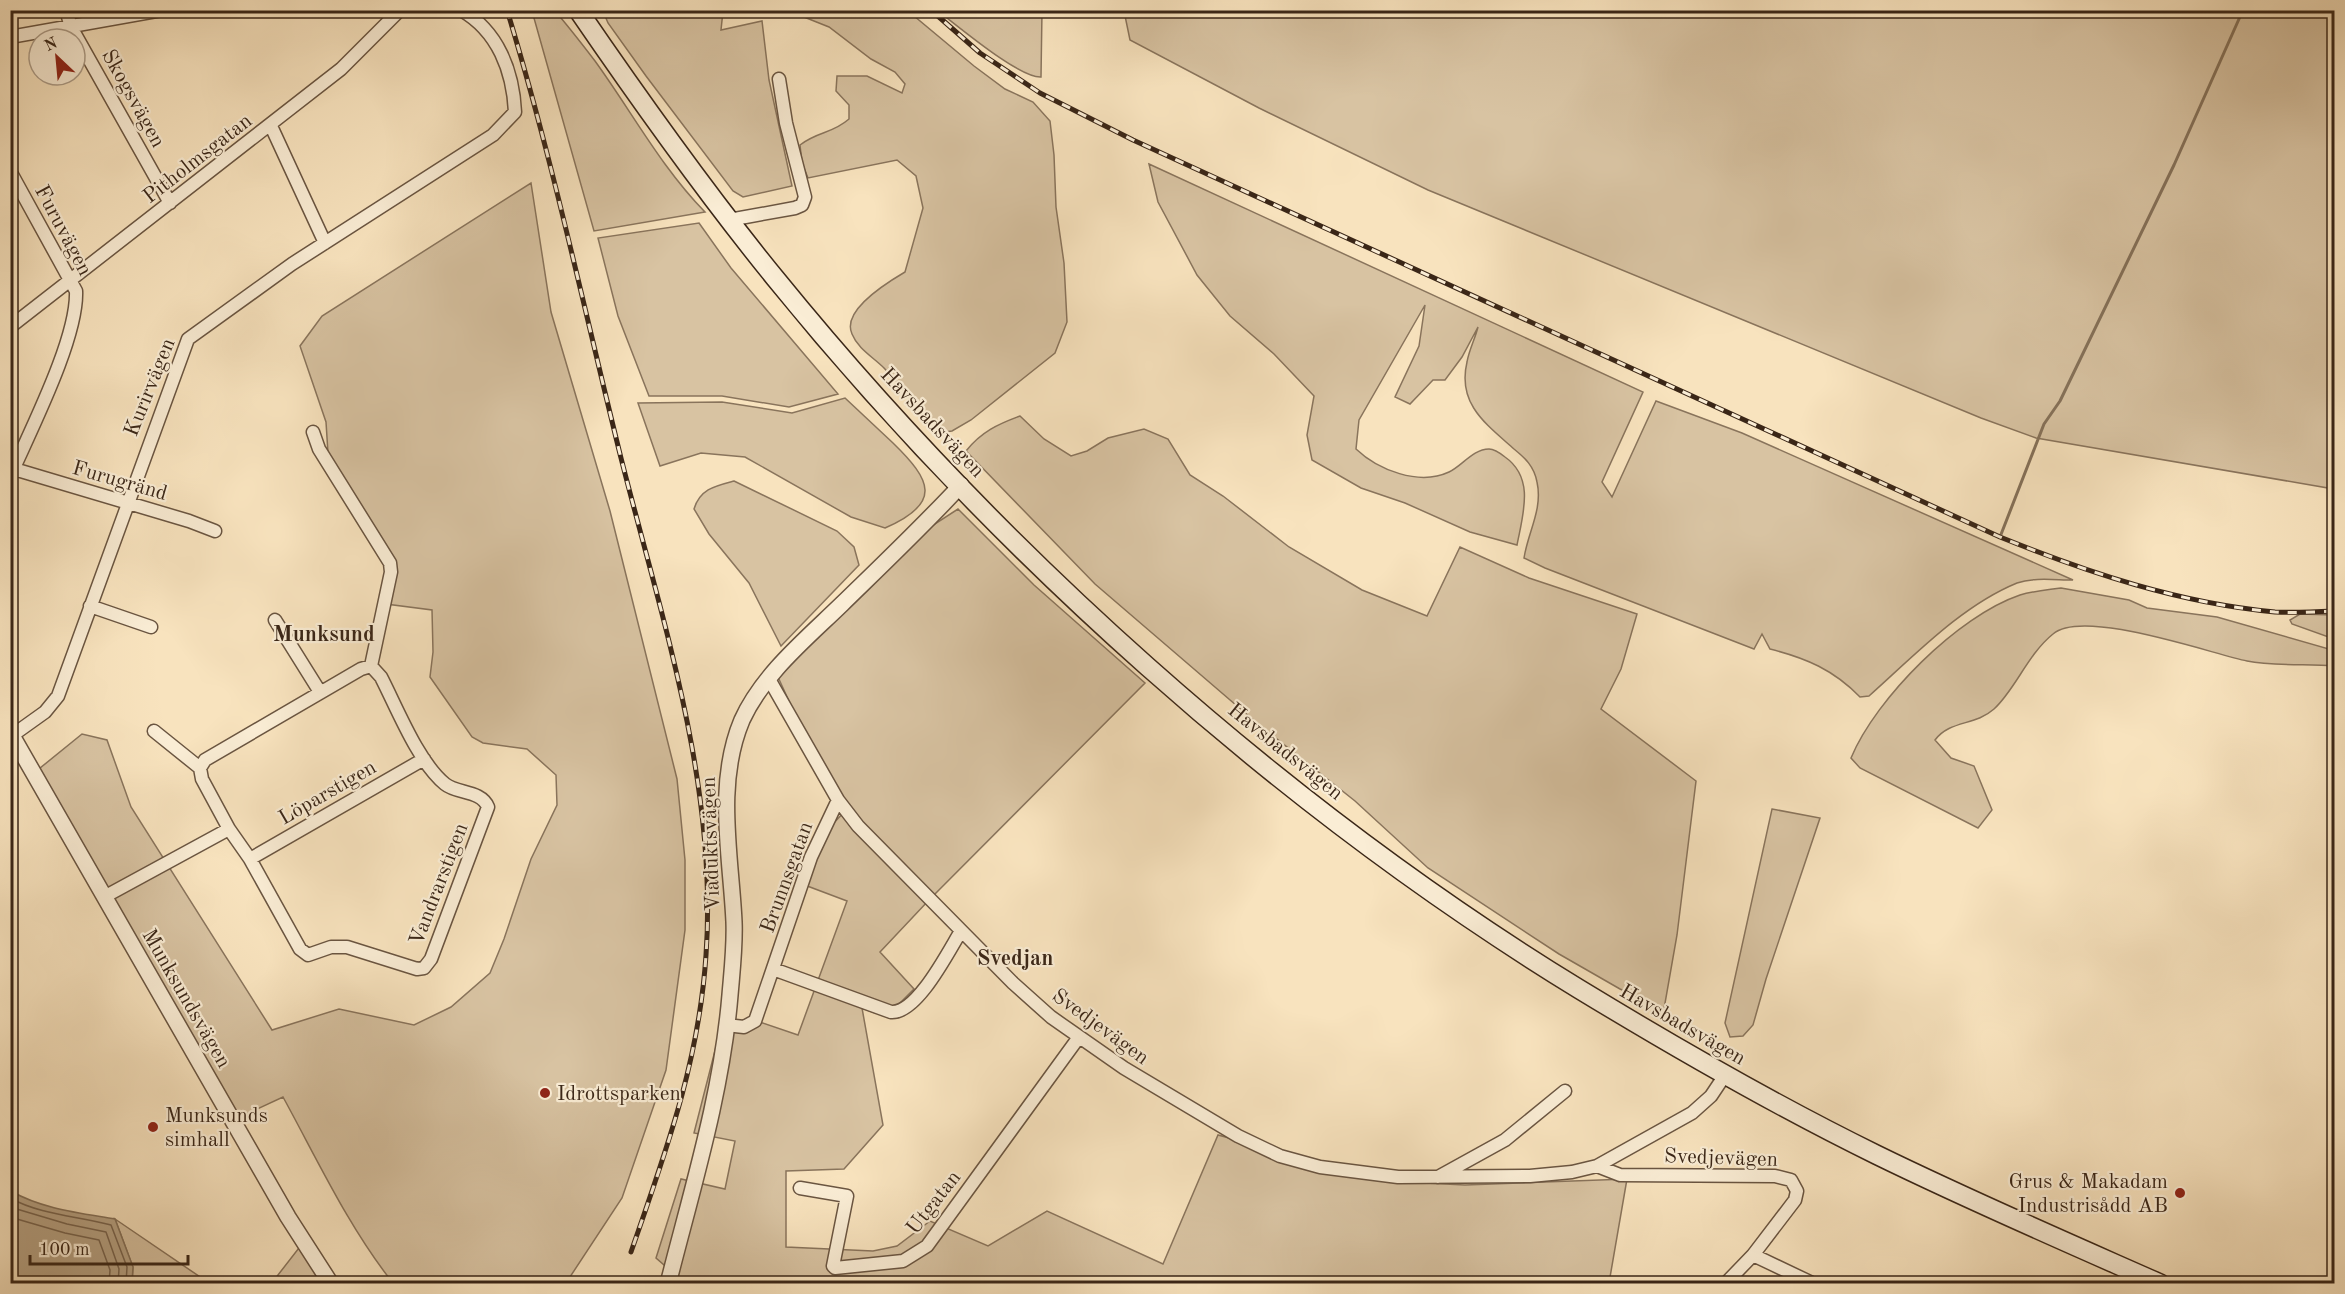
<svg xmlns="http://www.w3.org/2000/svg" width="2345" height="1294" viewBox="0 0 2345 1294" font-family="'Old Standard TT',serif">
<rect width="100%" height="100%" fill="#f8e3be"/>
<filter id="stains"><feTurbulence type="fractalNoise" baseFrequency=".00333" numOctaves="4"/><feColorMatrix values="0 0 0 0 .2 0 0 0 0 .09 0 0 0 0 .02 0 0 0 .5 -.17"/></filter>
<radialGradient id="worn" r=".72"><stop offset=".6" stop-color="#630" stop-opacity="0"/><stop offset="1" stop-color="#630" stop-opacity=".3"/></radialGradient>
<path fill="#d8c3a2" stroke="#89745c" stroke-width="1.5" d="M 532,11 L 555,11 C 569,27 582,44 595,61 C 632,112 661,167 705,212 L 594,231 Z
M 603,11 L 723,11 L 721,30 L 762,21 L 769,80 L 792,186 L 743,197 L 733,191 L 646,76 L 608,23 Z
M 761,11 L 908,11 L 974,66 L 1005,89 L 1033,102 L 1050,121 L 1054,155 L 1056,207 L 1064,263 L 1067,322 L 1055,353 L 971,420 L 952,431 L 937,433 C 920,410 903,388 884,368 C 873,357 858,349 852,334 C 841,310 888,282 905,272 L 923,208 L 916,176 L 897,160 L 808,178 L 802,163 L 800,145 C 818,131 832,134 849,119 L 849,105 L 836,91 L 837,76 L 867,76 L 902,93 L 905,84 L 895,72 L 871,59 L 829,27 L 804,17 L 776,16 Z
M 938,11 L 1042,11 L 1041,77 C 1019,78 958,26 938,11 Z
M 1124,11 L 2334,11 L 2334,489 L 2036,438 L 1981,418 L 1428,190 L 1259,108 L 1130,40 Z
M 1149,164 L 1643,392 L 1602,482 L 1612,497 L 1656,401 L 1742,433 L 2073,580 C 2055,580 2034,577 2017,583 C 1961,606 1914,656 1869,696 L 1860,697 C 1834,670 1806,658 1770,649 L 1762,634 L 1754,649 L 1545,568 L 1524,558 C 1528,532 1543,509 1537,482 C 1534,466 1525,458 1514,449 C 1486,424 1457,404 1467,362 C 1469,350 1475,339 1478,327 L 1462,357 L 1445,380 L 1433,380 L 1410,404 L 1395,397 L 1419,346 L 1425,305 L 1359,420 L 1356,449 C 1378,470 1419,486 1449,472 C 1462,466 1473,449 1489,449 C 1495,449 1500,453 1505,457 C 1535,478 1523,514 1517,545 L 1470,532 L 1405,503 L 1361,488 L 1312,460 L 1307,435 L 1314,396 L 1274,354 L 1230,316 L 1197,275 L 1158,202 Z
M 531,183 L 551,312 L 610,511 L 677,779 L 685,860 L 685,930 L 666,1070 L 622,1198 L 566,1283 L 393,1283 C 349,1228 317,1159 283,1097 L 240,1117 L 216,1100 L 29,777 L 82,734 L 107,740 L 131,807 L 272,1030 L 339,1009 L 414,1025 L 451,1007 L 490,973 L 504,939 L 531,859 L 557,805 L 556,775 L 527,749 L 483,743 L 472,737 L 430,677 L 433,652 L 432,610 L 386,604 L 388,586 L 380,543 L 328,453 L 326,422 L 300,346 L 322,316 Z
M 699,223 L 731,268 L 838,394 L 789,407 L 722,396 L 649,396 L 618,316 L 598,238 Z
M 845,398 C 861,413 877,428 893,443 C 931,480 943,503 885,528 L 851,517 L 745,457 L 701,453 L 660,466 L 638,403 L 722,402 L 792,413 Z
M 1020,416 L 1044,439 L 1071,456 L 1087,451 L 1108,438 L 1144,429 L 1168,439 L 1190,475 L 1223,496 L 1289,547 L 1362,590 L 1427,616 L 1460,547 L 1529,578 L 1637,614 L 1621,669 L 1601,709 L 1696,781 L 1677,935 L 1664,1009 L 1620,989 L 1559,954 L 1428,868 L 1355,801 L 1258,724 L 1095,584 L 966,451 C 981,432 998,424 1020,416 Z
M 734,481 L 837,531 L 854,547 L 859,565 L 781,646 L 749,583 L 709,534 L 694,509 C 700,489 715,486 734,481 Z
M 958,509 L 1034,585 L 1145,683 L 929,900 L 880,952 L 914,989 L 899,1004 L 875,1013 L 862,1008 L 883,1125 L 844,1169 L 786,1171 L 786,1247 L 873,1251 L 897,1246 L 930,1221 L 988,1246 L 1047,1211 L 1163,1264 L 1218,1135 L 1386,1181 L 1465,1185 L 1627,1179 L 1609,1283 L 686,1284 L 656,1258 L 681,1179 L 725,1189 L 735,1141 L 694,1133 L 720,1031 L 751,1019 L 798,1035 L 847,901 L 802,884 L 829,828 L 849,807 L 811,749 L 772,664 L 913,538 Z
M 2061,588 L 2129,600 L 2147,608 L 2217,617 L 2329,649 L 2334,666 C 2307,664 2273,666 2247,661 C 2209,653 2083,608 2053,634 C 2028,654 2015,690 1994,709 C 1975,726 1950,720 1935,740 L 1951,758 L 1974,766 L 1992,810 L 1978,828 L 1860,768 L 1851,758 C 1876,698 1958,616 2020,595 C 2033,591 2047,590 2061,588 Z
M 2300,614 L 2334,615 L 2334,639 L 2292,624 L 2290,620 Z
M 1772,809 L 1820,818 L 1766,979 L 1753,1025 L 1743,1036 L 1730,1037 L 1725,1023 Z
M 115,1219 L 209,1283 L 132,1283 L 133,1267 Z
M 302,1244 L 328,1284 L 271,1284 Z"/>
<path fill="#b7a385" stroke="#857159" stroke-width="1.5" d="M 11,1191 C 42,1209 80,1213 115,1219 L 133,1267 L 132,1283 L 11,1283 Z"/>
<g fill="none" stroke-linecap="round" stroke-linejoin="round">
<path stroke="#78644e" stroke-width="1.5" d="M 10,1198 C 41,1215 78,1216 111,1225 L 127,1267 L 126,1284
M 10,1207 L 67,1224 L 106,1232 L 119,1269 L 118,1284
M 10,1217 L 65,1233 L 99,1240 L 110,1270 L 109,1284"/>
<path stroke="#857159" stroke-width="3" d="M 2000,537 L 2044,424 L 2060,401 L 2174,165 L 2243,10"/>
<g stroke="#6a5541" stroke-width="15">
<path id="minor" d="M 66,10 L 71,27 L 170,203
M 10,37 L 162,10
M 271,126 L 325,243
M 10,171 L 76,291 C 78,338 30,431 10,477
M 729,220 L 795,208 L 802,205 L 805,197 L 786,123 L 779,79
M 10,327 L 341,69 L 400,10
M 313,432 L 319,449 L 390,563 L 391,572 L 371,666
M 14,469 L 189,521 L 215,531
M 90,606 L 151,627
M 275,620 L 320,692
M 769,679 L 838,800 L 858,826 L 1013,983 L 1051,1017 L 1124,1068 L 1238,1136 L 1280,1156 L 1320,1167 L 1398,1177 L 1530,1176 L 1572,1172 L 1597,1166 L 1692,1113 L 1711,1096 L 1725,1075
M 154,731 L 200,768
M 10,737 L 45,712 L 58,696 L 188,339 L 292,264 L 493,135 L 515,112 C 513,71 498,31 461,10
M 250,859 L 424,759
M 104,897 L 229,829 L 202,779 L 200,768 L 205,760 L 361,669 L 371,666 L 381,677 C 397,708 418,762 445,784 C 457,794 481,790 488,807 L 431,959 L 424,968 L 417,969 L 347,947 L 331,947 L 308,955 L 300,949 L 250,859 L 229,829
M 773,969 L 891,1012 C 917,1014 948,952 961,931
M 726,1025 L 744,1027 L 755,1021 L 811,857 L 838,800
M 1597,1166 L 1620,1175 L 1775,1176 L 1791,1180 L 1797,1191 L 1795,1200 L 1753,1255
M 1438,1177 L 1505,1140 L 1565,1091
M 800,1188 L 847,1196 L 833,1266 L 835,1268 L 903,1261 L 927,1246 L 1079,1037
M 1725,1284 L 1753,1255 L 1814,1284"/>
</g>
<g stroke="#6a5541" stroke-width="18">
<path id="tertiary" d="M 10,732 L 288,1217 L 331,1284
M 668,1284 C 692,1189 722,1093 730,995 C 732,971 735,946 734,922 C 731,856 715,784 742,720 C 763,674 806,639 842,604 C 882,565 923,526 961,485"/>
</g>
<g stroke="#3a2617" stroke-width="21">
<path id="secondary" d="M 578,10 C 641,102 705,192 775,278 C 995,549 1280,806 1579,989 C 1676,1048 1775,1105 1877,1155 C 1971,1201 2066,1242 2161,1284"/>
</g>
<use href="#minor" stroke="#faedd5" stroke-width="12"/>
<use href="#tertiary" stroke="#faedd5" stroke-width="15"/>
<use href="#secondary" stroke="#faedd5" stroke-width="18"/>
<g stroke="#3a2617" stroke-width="5">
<path id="rail" d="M 507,10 C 552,157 584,309 621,458 C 662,620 718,785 706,955 C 699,1062 666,1151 631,1252
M 931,10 L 980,53 L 1040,93 L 1133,140 L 2000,537 C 2089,573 2179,603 2275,612 C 2294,613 2315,612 2334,611"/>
</g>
<use href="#rail" stroke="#faedd5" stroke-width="3" stroke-dasharray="9" stroke-linecap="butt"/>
</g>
<g fill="#8f2418" stroke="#faedd5" stroke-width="2">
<circle cx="545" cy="1093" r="6"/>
<circle cx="153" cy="1127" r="6"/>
<circle cx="2180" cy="1193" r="6"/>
</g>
<g text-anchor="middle" stroke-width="4.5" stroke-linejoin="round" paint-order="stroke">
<g font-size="21" fill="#3a2617" stroke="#faedd5">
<text transform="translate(134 98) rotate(61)" y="7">Skogsvägen</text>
<text transform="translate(197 158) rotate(-38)" y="7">Pitholmsgatan</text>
<text transform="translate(64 230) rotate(62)" y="7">Furuvägen</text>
<text transform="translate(149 387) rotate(-68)" y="7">Kurirvägen</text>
<text transform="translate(933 422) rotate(47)" y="7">Havsbadsvägen</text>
<text transform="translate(120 480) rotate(16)" y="7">Furugränd</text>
<text transform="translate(1286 751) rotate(39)" y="7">Havsbadsvägen</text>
<text transform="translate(327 792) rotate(-30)" y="7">Löparstigen</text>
<text transform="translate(710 844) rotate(-92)" y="7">Viaduktsvägen</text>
<text transform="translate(786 877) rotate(-70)" y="7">Brunnsgatan</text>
<text transform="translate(438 884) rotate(-69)" y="7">Vandrarstigen</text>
<text transform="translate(187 998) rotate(60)" y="7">Munksundsvägen</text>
<text transform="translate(1683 1024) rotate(30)" y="7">Havsbadsvägen</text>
<text transform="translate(1101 1026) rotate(36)" y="7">Svedjevägen</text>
<text transform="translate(1721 1157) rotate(2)" y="7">Svedjevägen</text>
<text transform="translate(933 1202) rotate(-52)" y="7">Utgatan</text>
</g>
<g font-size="21" fill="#3a2617" stroke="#faedd5" text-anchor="start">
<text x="557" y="1100">Idrottsparken</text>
<text x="165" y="1122">Munksunds<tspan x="165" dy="24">simhall</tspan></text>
<text x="2168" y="1188" text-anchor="end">Grus &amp; Makadam<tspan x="2168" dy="24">Industrisådd AB</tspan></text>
</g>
<g font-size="22" font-weight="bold" fill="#3a2617" stroke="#faedd5">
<text x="324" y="641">Munksund</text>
<text x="1015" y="965">Svedjan</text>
</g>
</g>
<rect width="2345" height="1294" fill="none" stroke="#f8e3be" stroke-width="36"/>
<rect x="12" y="12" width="2321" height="1270" fill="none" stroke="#3a2617" stroke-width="3"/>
<rect x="18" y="18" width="2309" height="1258" fill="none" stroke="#3a2617" stroke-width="1.5"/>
<g transform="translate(57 57) rotate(334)"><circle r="28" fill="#faedd5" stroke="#ad9d89" stroke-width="1.5"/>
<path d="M0-4.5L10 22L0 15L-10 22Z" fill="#8f2418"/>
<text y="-9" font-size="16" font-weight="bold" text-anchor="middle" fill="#3a2617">N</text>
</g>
<path d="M30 1255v9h158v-9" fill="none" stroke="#3a2617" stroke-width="3"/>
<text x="39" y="1255" font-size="18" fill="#3a2617" stroke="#faedd5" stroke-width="4.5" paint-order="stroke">100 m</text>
<rect width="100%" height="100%" filter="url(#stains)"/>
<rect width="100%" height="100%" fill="url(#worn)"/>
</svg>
